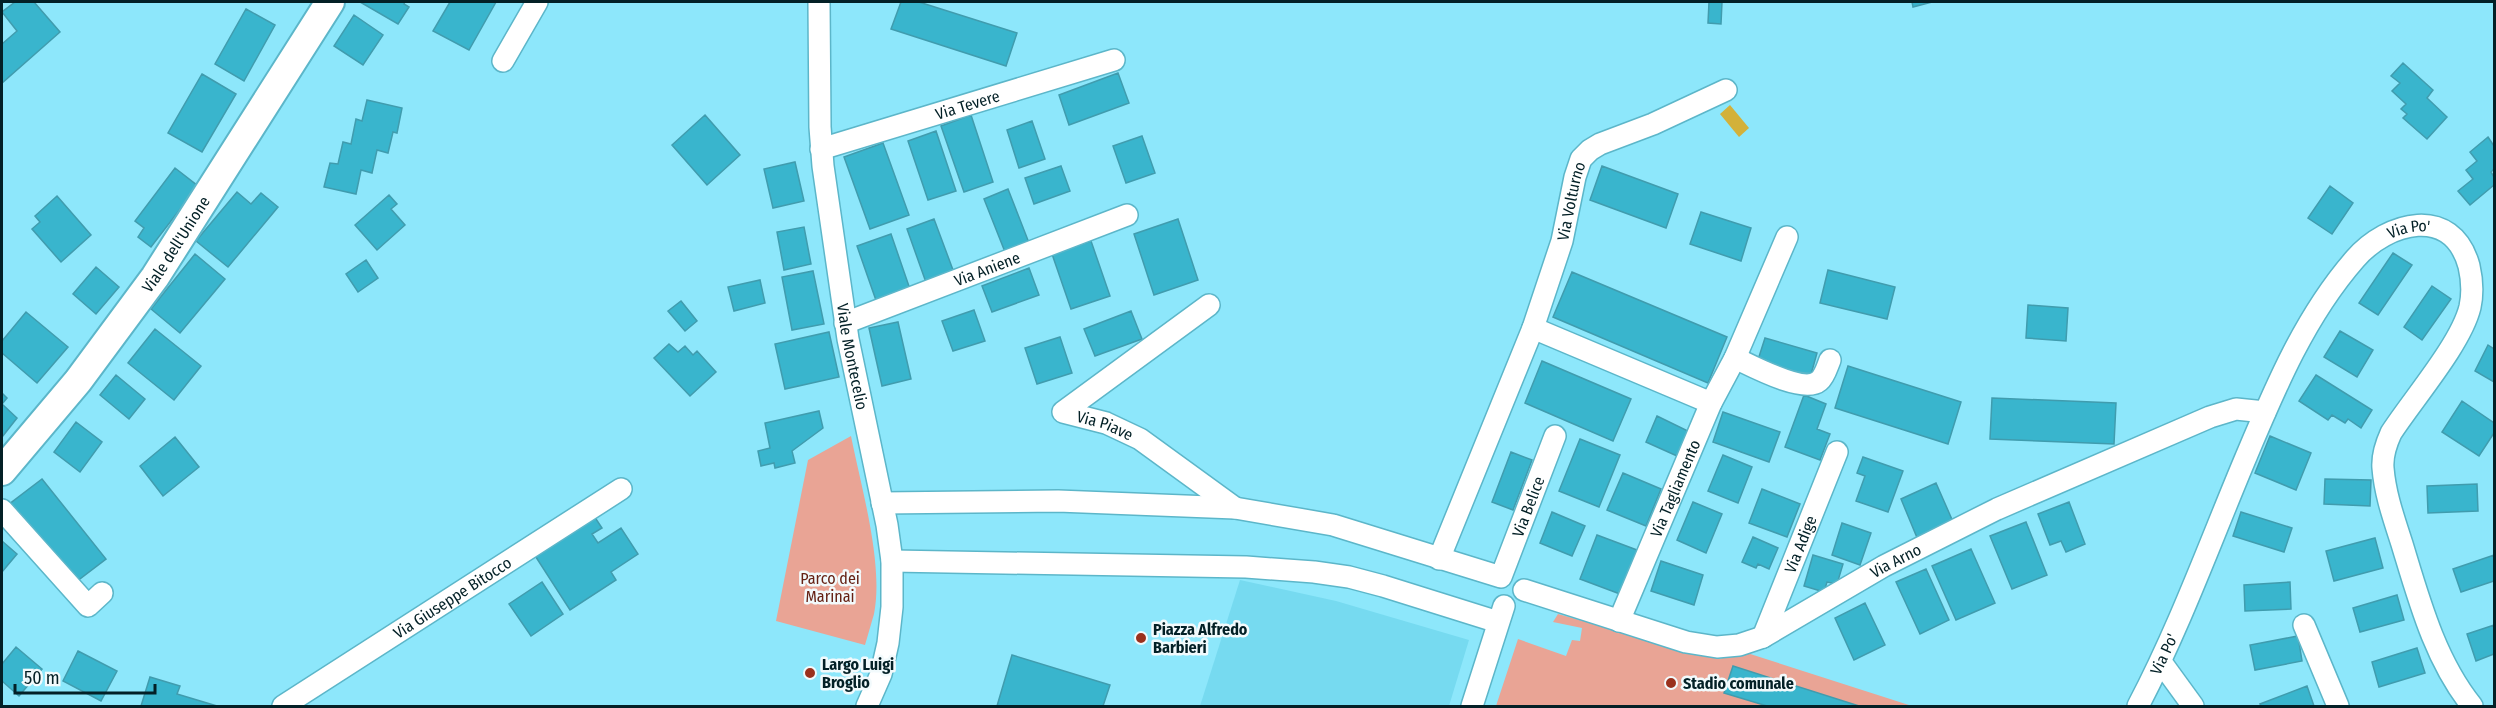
<svg xmlns="http://www.w3.org/2000/svg" width="2496" height="708" viewBox="0 0 2496 708" font-family="'Fira Sans Condensed',sans-serif">
<rect width="100%" height="100%" fill="#8de7fb"/>
<path fill="#76daf0" d="M 1240,580 L 1336,601 L 1469,640 L 1449,706 L 1200,706 Z"/>
<path fill="#e9a495" d="M 851,436 C 861,487 884,564 874,614 C 871,624 868,635 865,645 L 776,621 L 808,460 Z
M 1558,614 L 1719,659 L 1744,652 L 1912,706 L 1496,706 L 1518,639 L 1566,656 L 1572,640 L 1580,641 L 1582,628 L 1553,622 Z"/>
<path fill="#d3b13a" d="M 1730,105 L 1749,128 L 1739,137 L 1720,114 Z"/>
<path fill="#39b5cd" stroke="#409cae" stroke-width="1.5" d="M 15,2 L 34,2 L 60,32 L 2,83 L 2,44 L 17,31 L 2,12 Z
M 360,2 L 405,2 L 404,4 L 409,7 L 398,24 Z
M 450,2 L 496,2 L 469,50 L 433,31 Z
M 901,2 L 919,2 L 1017,33 L 1006,66 L 891,29 Z
M 1709,2 L 1722,2 L 1721,24 L 1708,23 Z
M 1912,2 L 1932,2 L 1913,7 Z
M 246,9 L 275,25 L 244,81 L 215,64 Z
M 354,15 L 383,35 L 363,65 L 334,46 Z
M 2403,63 L 2433,90 L 2427,98 L 2447,117 L 2427,139 L 2403,118 L 2407,114 L 2401,109 L 2406,104 L 2392,91 L 2400,83 L 2391,76 Z
M 1118,73 L 1129,103 L 1069,125 L 1059,95 Z
M 202,74 L 236,94 L 202,152 L 168,133 Z
M 367,100 L 402,108 L 397,133 L 393,132 L 388,153 L 377,150 L 372,173 L 361,170 L 356,194 L 324,187 L 330,163 L 338,164 L 343,142 L 351,144 L 356,119 L 362,121 Z
M 705,115 L 740,155 L 707,185 L 672,145 Z
M 971,115 L 993,182 L 964,192 L 941,126 Z
M 1032,121 L 1045,159 L 1019,168 L 1007,130 Z
M 936,131 L 956,191 L 928,200 L 908,141 Z
M 1142,136 L 1155,173 L 1126,183 L 1113,146 Z
M 2488,137 L 2494,146 L 2494,169 L 2491,172 L 2494,177 L 2494,185 L 2470,205 L 2458,191 L 2473,179 L 2466,170 L 2477,161 L 2470,152 Z
M 883,143 L 909,215 L 870,229 L 844,157 Z
M 795,162 L 804,201 L 773,208 L 764,169 Z
M 1061,166 L 1070,191 L 1034,204 L 1025,178 Z
M 1602,166 L 1678,194 L 1666,228 L 1590,200 Z
M 175,168 L 198,186 L 151,247 L 138,237 L 144,228 L 135,221 Z
M 2330,186 L 2353,203 L 2332,234 L 2308,218 Z
M 1008,189 L 1031,248 L 1007,257 L 984,199 Z
M 237,192 L 251,204 L 261,193 L 278,207 L 228,267 L 196,241 Z
M 389,195 L 397,204 L 391,209 L 405,225 L 377,250 L 355,225 Z
M 57,196 L 91,235 L 61,262 L 32,229 L 40,222 L 35,216 Z
M 1701,212 L 1751,228 L 1741,261 L 1690,244 Z
M 934,219 L 956,278 L 928,288 L 907,229 Z
M 1178,219 L 1198,280 L 1154,295 L 1134,234 Z
M 804,227 L 811,264 L 784,270 L 777,232 Z
M 891,234 L 912,295 L 878,306 L 857,246 Z
M 1091,241 L 1110,296 L 1071,309 L 1052,254 Z
M 2393,253 L 2412,265 L 2378,315 L 2359,303 Z
M 195,254 L 225,279 L 180,333 L 151,309 Z
M 366,260 L 378,278 L 358,292 L 346,274 Z
M 96,267 L 119,287 L 96,314 L 73,294 Z
M 1029,268 L 1039,295 L 992,312 L 982,286 Z
M 1828,270 L 1895,287 L 1887,319 L 1820,303 Z
M 813,271 L 824,324 L 792,330 L 782,277 Z
M 1572,272 L 1727,337 L 1708,383 L 1553,317 Z
M 760,280 L 765,303 L 734,311 L 728,287 Z
M 2432,286 L 2451,299 L 2422,340 L 2404,327 Z
M 681,301 L 697,321 L 685,331 L 668,311 Z
M 2028,305 L 2068,308 L 2066,341 L 2026,338 Z
M 974,310 L 985,341 L 953,351 L 942,321 Z
M 1131,311 L 1142,339 L 1095,356 L 1084,329 Z
M 26,312 L 68,347 L 37,383 L 2,353 L 2,341 Z
M 898,322 L 911,379 L 882,386 L 869,328 Z
M 155,329 L 201,366 L 174,400 L 128,363 Z
M 2340,331 L 2373,350 L 2357,377 L 2324,357 Z
M 829,332 L 839,377 L 785,389 L 775,344 Z
M 1060,337 L 1072,373 L 1037,384 L 1025,348 Z
M 1765,338 L 1817,353 L 1810,378 L 1757,363 Z
M 669,344 L 678,352 L 685,346 L 693,355 L 697,351 L 716,372 L 690,396 L 654,358 Z
M 2488,345 L 2494,349 L 2494,382 L 2475,371 Z
M 1542,361 L 1631,399 L 1613,441 L 1525,403 Z
M 1848,366 L 1961,402 L 1948,444 L 1835,408 Z
M 116,375 L 145,399 L 129,419 L 100,395 Z
M 2316,375 L 2372,410 L 2361,428 L 2348,419 L 2345,423 L 2332,415 L 2328,420 L 2299,401 Z
M 2,393 L 7,398 L 2,404 L 17,418 L 2,437 Z
M 1804,395 L 1826,404 L 1817,429 L 1830,434 L 1820,460 L 1785,447 Z
M 1992,398 L 2116,403 L 2114,444 L 1990,439 Z
M 2462,401 L 2494,423 L 2494,433 L 2479,456 L 2442,432 Z
M 819,411 L 823,428 L 792,451 L 795,463 L 775,468 L 774,463 L 761,466 L 758,451 L 770,448 L 765,423 Z
M 1723,412 L 1780,432 L 1769,462 L 1713,442 Z
M 1657,416 L 1688,431 L 1677,456 L 1646,442 Z
M 76,422 L 102,442 L 80,472 L 54,452 Z
M 2270,436 L 2311,453 L 2296,490 L 2255,473 Z
M 175,437 L 199,467 L 163,496 L 140,466 Z
M 1580,439 L 1620,455 L 1599,507 L 1559,491 Z
M 1511,452 L 1532,460 L 1513,510 L 1492,502 Z
M 1723,455 L 1752,467 L 1738,503 L 1708,491 Z
M 1863,457 L 1903,471 L 1888,512 L 1856,501 L 1865,476 L 1857,473 Z
M 1623,473 L 1661,489 L 1646,526 L 1607,510 Z
M 42,479 L 106,559 L 72,585 L 8,505 Z
M 2325,479 L 2371,480 L 2370,506 L 2324,504 Z
M 1936,483 L 1954,524 L 1918,540 L 1901,499 Z
M 2477,484 L 2478,511 L 2428,513 L 2427,486 Z
M 1762,489 L 1800,504 L 1787,537 L 1749,523 Z
M 1693,502 L 1722,514 L 1706,553 L 1677,540 Z
M 2069,502 L 2085,544 L 2066,552 L 2061,541 L 2050,545 L 2038,514 Z
M 1552,512 L 1585,526 L 1572,556 L 1540,543 Z
M 2241,512 L 2292,528 L 2284,552 L 2233,536 Z
M 592,513 L 602,528 L 592,534 L 598,543 L 621,528 L 638,554 L 611,572 L 616,580 L 570,610 L 532,551 Z
M 2026,522 L 2047,575 L 2012,589 L 1990,536 Z
M 1842,523 L 1871,533 L 1860,565 L 1832,555 Z
M 1597,535 L 1637,550 L 1620,594 L 1580,579 Z
M 1753,537 L 1778,548 L 1769,569 L 1758,564 L 1756,568 L 1742,562 Z
M 2375,538 L 2383,568 L 2334,581 L 2326,551 Z
M 2,541 L 17,554 L 2,572 Z
M 1971,549 L 1995,603 L 1956,620 L 1932,566 Z
M 1813,555 L 1843,564 L 1837,584 L 1827,582 L 1824,592 L 1804,586 Z
M 2494,555 L 2494,581 L 2461,592 L 2453,569 Z
M 1661,561 L 1703,575 L 1694,605 L 1651,591 Z
M 1926,569 L 1949,620 L 1920,634 L 1896,582 Z
M 542,582 L 563,614 L 531,636 L 509,604 Z
M 2290,582 L 2291,609 L 2245,611 L 2244,585 Z
M 2397,595 L 2404,620 L 2360,632 L 2353,608 Z
M 1865,603 L 1885,645 L 1854,660 L 1835,618 Z
M 2494,625 L 2494,654 L 2476,661 L 2467,634 Z
M 2298,636 L 2302,661 L 2255,670 L 2250,645 Z
M 16,647 L 42,669 L 19,696 L 2,681 L 2,664 Z
M 2417,648 L 2425,673 L 2379,687 L 2372,662 Z
M 78,651 L 117,671 L 101,701 L 63,681 Z
M 1012,655 L 1110,685 L 1103,706 L 997,706 Z
M 1733,666 L 1859,706 L 1767,706 L 1724,693 Z
M 150,677 L 180,686 L 177,694 L 217,706 L 141,706 Z
M 2307,686 L 2314,706 L 2261,706 L 2260,704 Z"/>
<g fill="none" stroke-linecap="round" stroke-linejoin="round">
<g stroke="#5cb6c9" stroke-width="24">
<g id="street">
<path id="s1" d="M 819,2 L 820,127 L 823,166 L 848,339 L 887,525 L 892,561 L 892,607 L 888,643 L 881,674 L 867,706"/>
<path d="M 503,61 L 537,2"/>
<path id="s2" d="M 821,149 L 1114,60"/>
<path id="s3" d="M 1209,305 L 1063,412 L 1106,423 L 1140,439 L 1235,508"/>
<path id="s4" d="M 845,323 L 1127,215"/>
<path d="M 1533,328 L 1711,403"/>
<path d="M 1735,358 C 1752,366 1804,394 1819,381 C 1825,376 1827,367 1830,360"/>
<path id="s5" d="M 882,503 L 1058,501 L 1235,508 L 1333,525 L 1501,577 L 1555,436"/>
<path d="M 2,510 L 88,606 L 102,593"/>
<path id="s6" d="M 1439,559 L 1533,328 L 1562,241 L 1575,177 L 1581,159 L 1590,150 L 1600,144 L 1653,124 L 1726,90"/>
<path d="M 892,561 L 1246,567 L 1314,572 L 1349,577 L 1383,586 L 1498,622"/>
<path id="s7" d="M 1524,590 L 1686,642 L 1717,647 L 1739,645 L 1763,637 L 1884,566 L 1997,509 L 2210,417 L 2236,409 L 2265,412"/>
<path id="s8" d="M 1619,621 L 1711,403 L 1735,358 L 1787,237"/>
<path d="M 2304,625 L 2338,706"/>
<path id="s9" d="M 1763,637 L 1837,452"/>
<path d="M 2161,662 L 2193,706"/>
<path id="s10" d="M 283,706 L 621,489"/>
<path d="M 1472,706 L 1504,606"/>
<path id="s11" d="M 2138,706 C 2180,626 2211,540 2246,457 C 2275,388 2305,316 2355,259 C 2387,222 2452,204 2469,266 C 2472,279 2473,293 2470,307 C 2461,344 2413,399 2391,433 C 2386,444 2382,456 2383,468 C 2385,494 2394,519 2402,544 C 2419,600 2435,660 2472,706"/>
</g>
</g>
<g stroke="#5cb6c9" stroke-width="32">
<g id="secondary">
<path id="s12" d="M 2,471 L 78,381 L 155,277 L 330,2"/>
</g>
</g>
<use href="#street" stroke="#fff" stroke-width="21"/>
<use href="#secondary" stroke="#fff" stroke-width="28"/>
</g>
<g fill="#9a311d" stroke="#f2fafc" stroke-width="2">
<circle cx="1141" cy="638" r="6"/>
<circle cx="810" cy="673" r="6"/>
<circle cx="1671" cy="683" r="6"/>
</g>
<g text-anchor="middle" stroke-width="5" stroke-linejoin="round" paint-order="stroke">
<g font-size="16" fill="#032026" stroke="#f2fafc">
<text dy="6" stroke="none"><textPath href="#s2" startOffset="153">Via Tevere</textPath></text>
<text dy="6" stroke="none"><textPath href="#s6" startOffset="382">Via Volturno</textPath></text>
<text dy="6" stroke="none"><textPath href="#s11" startOffset="562">Via Po'</textPath></text>
<text dy="6" stroke="none"><textPath href="#s12" startOffset="286">Viale dell'Unione</textPath></text>
<text dy="6" stroke="none"><textPath href="#s4" startOffset="152">Via Aniene</textPath></text>
<text dy="6" stroke="none"><textPath href="#s1" startOffset="357">Viale Montecelio</textPath></text>
<text dy="6" stroke="none"><textPath href="#s3" startOffset="225">Via Piave</textPath></text>
<text dy="6" stroke="none"><textPath href="#s8" startOffset="144">Via Tagliamento</textPath></text>
<text dy="6" stroke="none"><textPath href="#s5" startOffset="704">Via Belice</textPath></text>
<text dy="6" stroke="none"><textPath href="#s9" startOffset="100">Via Adige</textPath></text>
<text dy="6" stroke="none"><textPath href="#s7" startOffset="402">Via Arno</textPath></text>
<text dy="6" stroke="none"><textPath href="#s10" startOffset="201">Via Giuseppe Bitocco</textPath></text>
<text dy="6" stroke="none"><textPath href="#s11" startOffset="58">Via Po'</textPath></text>
</g>
<g font-size="16" fill="#652114" stroke="#f2fafc">
<text x="830" y="584">Parco dei<tspan x="830" dy="18">Marinai</tspan></text>
</g>
<g font-size="16" font-weight="bold" fill="#032026" stroke="#f2fafc" text-anchor="start">
<text x="1153" y="635">Piazza Alfredo<tspan x="1153" dy="18">Barbieri</tspan></text>
<text x="822" y="670">Largo Luigi<tspan x="822" dy="18">Broglio</tspan></text>
<text x="1683" y="689">Stadio comunale</text>
</g>
</g>
<rect width="2496" height="708" fill="none" stroke="#032026" stroke-width="6"/>
<path d="M15 684v9h140v-9" fill="none" stroke="#032026" stroke-width="3"/>
<text x="24" y="684" font-size="18" fill="#032026" stroke="#f2fafc" stroke-width="4.5" paint-order="stroke">50 m</text>
</svg>
